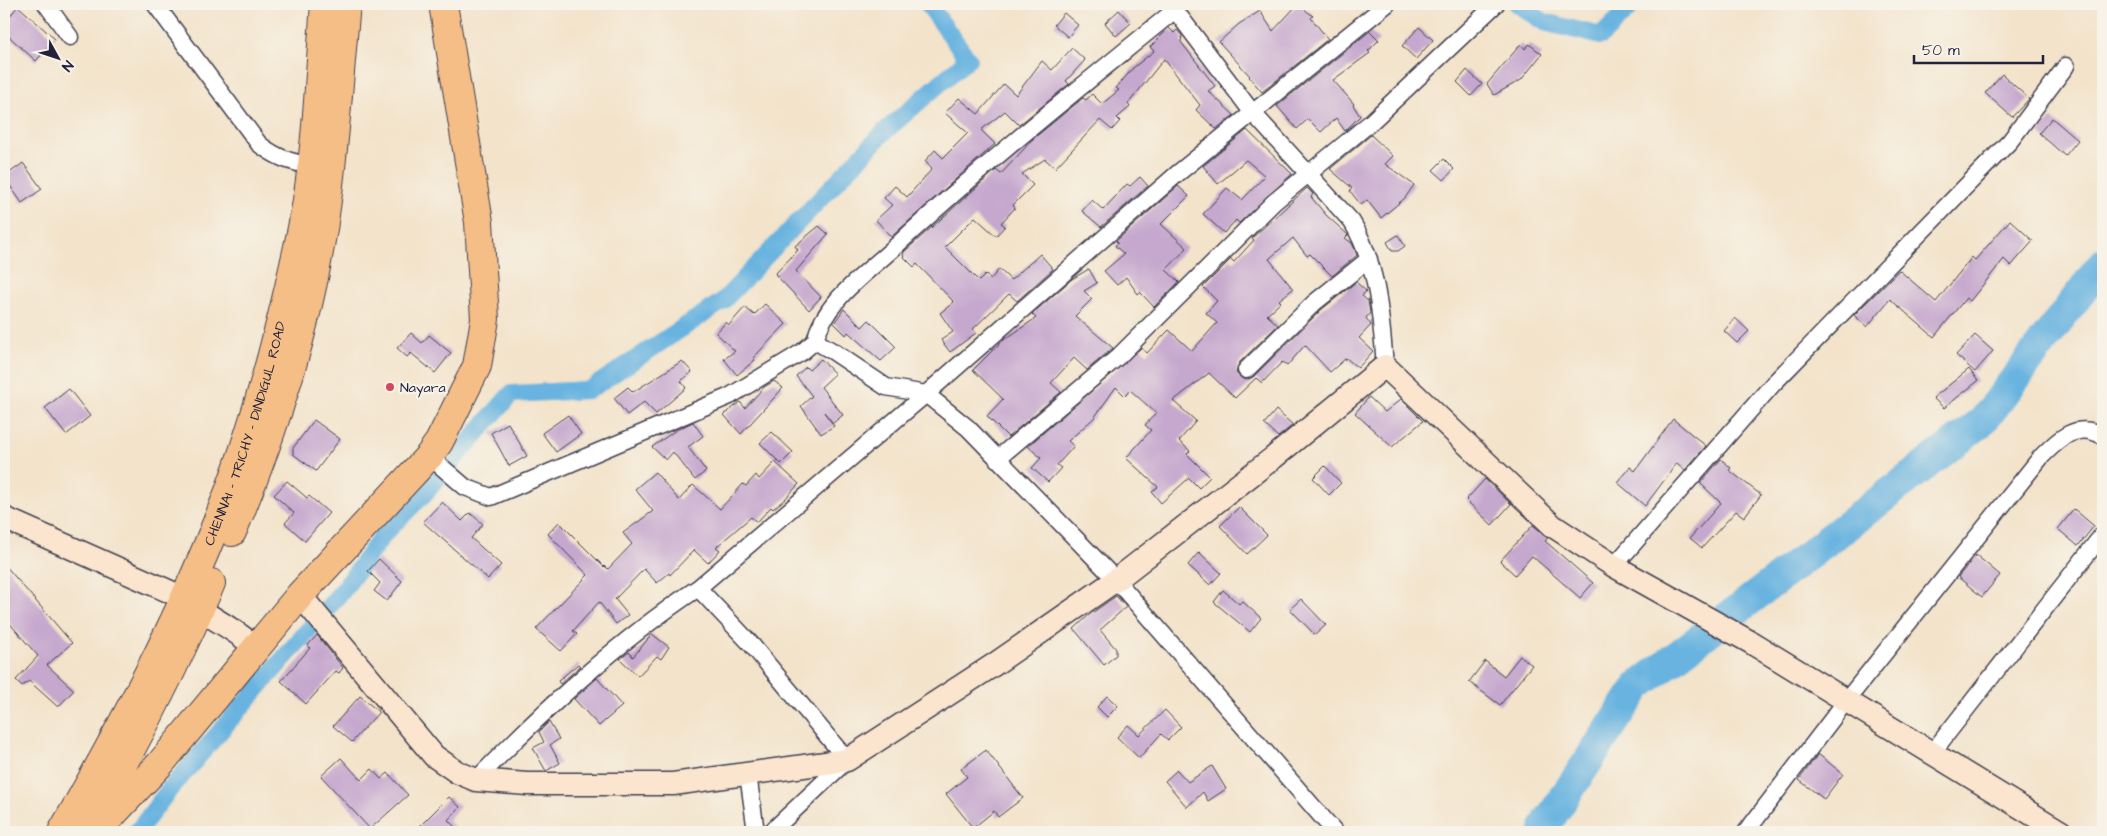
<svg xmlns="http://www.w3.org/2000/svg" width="2107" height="836" viewBox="0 0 2107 836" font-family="'Architects Daughter',sans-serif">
<rect width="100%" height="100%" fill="#f7f3e8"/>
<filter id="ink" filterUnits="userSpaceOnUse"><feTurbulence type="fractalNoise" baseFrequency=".02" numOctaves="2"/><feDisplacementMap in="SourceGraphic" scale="10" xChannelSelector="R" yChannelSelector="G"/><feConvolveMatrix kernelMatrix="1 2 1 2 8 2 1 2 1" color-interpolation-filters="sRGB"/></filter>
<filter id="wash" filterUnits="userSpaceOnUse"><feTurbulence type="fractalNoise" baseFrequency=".0096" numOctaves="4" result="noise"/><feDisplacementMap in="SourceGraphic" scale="20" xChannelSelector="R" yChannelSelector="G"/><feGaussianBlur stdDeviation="1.12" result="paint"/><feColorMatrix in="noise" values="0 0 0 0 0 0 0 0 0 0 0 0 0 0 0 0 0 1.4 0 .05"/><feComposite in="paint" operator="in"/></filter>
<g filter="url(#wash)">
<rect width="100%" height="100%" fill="#f3e3ca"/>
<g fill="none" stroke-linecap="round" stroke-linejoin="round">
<path stroke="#67b3e0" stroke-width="18" d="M 1517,4 L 1544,22 L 1601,36 L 1634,4
M 137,832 L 169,790 L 344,589 L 384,534 L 423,495 L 511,394 L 589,390 L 723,301 L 884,132 L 968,59 L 928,4"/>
<path stroke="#67b3e0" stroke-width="31" d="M 1545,832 L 1545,826 L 1638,686 L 1983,421 L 2103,263"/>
</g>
<g id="blocks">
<path fill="#c6a8ce" d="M 1298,4 L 1313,16 L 1311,18 L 1328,39 L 1262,92 L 1249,77 L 1250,76 L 1219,42 L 1239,24 L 1260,11 L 1273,31 Z
M 18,6 L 55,39 L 36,61 L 4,32 L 4,23 Z
M 1119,10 L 1131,23 L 1116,36 L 1105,23 Z
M 1064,13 L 1078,25 L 1068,37 L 1054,25 Z
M 1419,27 L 1433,40 L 1416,59 L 1402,46 Z
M 1169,28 L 1174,33 L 1177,30 L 1182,36 L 1181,42 L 1215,86 L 1208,91 L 1234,115 L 1216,129 L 1196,110 L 1200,105 L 1164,59 L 1128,104 L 1130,107 L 1117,118 L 1120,121 L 1112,130 L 1100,120 L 1055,168 L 1045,159 L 1022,174 L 1033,185 L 1013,205 L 1015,208 L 1001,223 L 1005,226 L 996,236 L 975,217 L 945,247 L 979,281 L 986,274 L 991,279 L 999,269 L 1011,280 L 1040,254 L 1053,269 L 1017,301 L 1009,294 L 973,329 L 976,333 L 950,352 L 941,340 L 953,332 L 940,313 L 954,302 L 917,264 L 914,267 L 903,256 L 904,252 L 996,170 L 1001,174 L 1034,138 L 1083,98 L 1086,100 L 1092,94 L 1102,104 L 1119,90 L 1116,88 L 1133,68 L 1154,51 L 1150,47 Z
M 1370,31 L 1379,40 L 1368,51 L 1370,53 L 1333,80 L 1354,104 L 1353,105 L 1360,116 L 1345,131 L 1336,118 L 1321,132 L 1308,119 L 1297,129 L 1277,106 Z
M 1521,44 L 1525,49 L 1529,44 L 1542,54 L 1521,80 L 1494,95 L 1487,84 Z
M 1072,48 L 1085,60 L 1066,81 L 1069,84 L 1019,125 L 1005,111 L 981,130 L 995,144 L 891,237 L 876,220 L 892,205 L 884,198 L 895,186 L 907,197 L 932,169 L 925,161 L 935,150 L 943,158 L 968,133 L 945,113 L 959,98 L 978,114 L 1004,84 L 1016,95 L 1042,61 L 1052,70 Z
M 1467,70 L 1482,84 L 1471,96 L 1457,82 Z
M 2002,74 L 2029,99 L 2012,117 L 1985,93 Z
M 2052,118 L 2078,140 L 2065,156 L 2039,133 Z
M 1247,130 L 1292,174 L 1239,223 L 1236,220 L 1224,233 L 1203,214 L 1227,188 L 1242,200 L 1265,176 L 1246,160 L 1218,184 L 1203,166 Z
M 1371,135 L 1393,156 L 1385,164 L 1414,185 L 1405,198 L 1381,218 L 1367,200 L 1361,205 L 1350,191 L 1352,188 L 1330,169 Z
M 1444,159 L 1454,169 L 1444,180 L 1433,170 Z
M 23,163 L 42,189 L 22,203 L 4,177 Z
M 1140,177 L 1148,186 L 1101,227 L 1082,211 L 1092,200 L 1103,210 L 1127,184 L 1130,186 Z
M 1178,186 L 1189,196 L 1161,224 L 1187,248 L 1166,270 L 1179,282 L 1154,307 L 1140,292 L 1138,294 L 1126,277 L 1117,285 L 1104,271 L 1124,254 L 1115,246 L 1118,243 L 1116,241 Z
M 1307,188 L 1313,194 L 1311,197 L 1326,215 L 1348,235 L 1345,238 L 1352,243 L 1357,255 L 1332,276 L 1310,254 L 1307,256 L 1293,238 L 1269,259 L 1293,289 L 1279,300 L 1281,302 L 1267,315 L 1278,325 L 1239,363 L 1236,373 L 1244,380 L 1253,377 L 1321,310 L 1356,282 L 1366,291 L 1362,296 L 1368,301 L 1370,313 L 1366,318 L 1371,325 L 1359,338 L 1373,351 L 1358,368 L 1346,358 L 1330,372 L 1305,345 L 1287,366 L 1282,362 L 1262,383 L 1256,378 L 1235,398 L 1209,373 L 1173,401 L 1196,421 L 1179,441 L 1190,451 L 1187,454 L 1210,477 L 1199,488 L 1189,478 L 1161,503 L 1152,492 L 1158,487 L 1126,458 L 1151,430 L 1145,425 L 1156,413 L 1130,390 L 1125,396 L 1116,387 L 1094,418 L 1068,441 L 1074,446 L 1057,465 L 1061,468 L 1048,482 L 1032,468 L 1041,458 L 1028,446 L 1141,348 L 1147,353 L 1169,330 L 1192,351 L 1217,323 L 1206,313 L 1217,301 L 1203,287 L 1231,259 L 1234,262 L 1254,240 L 1252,238 Z
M 2010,220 L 2033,241 L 2011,266 L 2004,259 L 1970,301 L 1966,298 L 1934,337 L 1890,299 L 1867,327 L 1854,315 L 1899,270 L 1936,302 L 1972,257 L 1975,260 Z
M 819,226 L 828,234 L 796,271 L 821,297 L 809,310 L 775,274 L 798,250 L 795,246 Z
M 1398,235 L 1405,246 L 1398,251 L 1392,251 L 1387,242 Z
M 1089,269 L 1097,283 L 1084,291 L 1092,299 L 1075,316 L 1113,348 L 1087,370 L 1074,358 L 1051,383 L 1061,392 L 1008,437 L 987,416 L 1003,399 L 973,370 L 1001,342 L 1036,318 L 1032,314 L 1072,279 Z
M 765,304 L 786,324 L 753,358 L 755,360 L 737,375 L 724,359 L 735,351 L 716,333 L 726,322 L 729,325 L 745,307 L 754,315 Z
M 844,309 L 862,327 L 869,320 L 896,347 L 881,361 L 848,332 L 846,335 L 834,323 Z
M 1735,318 L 1749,331 L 1737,343 L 1724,331 Z
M 411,333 L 422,343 L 429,335 L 451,353 L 435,373 L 411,353 L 407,357 L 397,348 Z
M 1975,335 L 1993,351 L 1975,372 L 1956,355 Z
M 821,359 L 835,374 L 821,387 L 843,415 L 833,423 L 824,412 L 834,426 L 821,434 L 801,406 L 812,396 L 796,376 L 806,367 L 809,370 Z
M 682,361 L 692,372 L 681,381 L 686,388 L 656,414 L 644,402 L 627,415 L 614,398 L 628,387 L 633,392 Z
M 1969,369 L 1978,381 L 1944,408 L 1933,398 Z
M 774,381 L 783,388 L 741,434 L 724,415 L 740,402 L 745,408 L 764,387 Z
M 69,389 L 90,416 L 66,435 L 45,408 Z
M 1369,397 L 1385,412 L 1401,399 L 1423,421 L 1392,447 L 1355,413 Z
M 1276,410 L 1293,425 L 1278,437 L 1264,424 Z
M 568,415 L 581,434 L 556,452 L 542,433 Z
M 1673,419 L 1706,446 L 1685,470 L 1677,463 L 1645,506 L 1617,482 L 1630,467 L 1635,471 Z
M 314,420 L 340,439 L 316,471 L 293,454 L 293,448 Z
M 693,422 L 703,436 L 688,447 L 706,471 L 695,480 L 673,452 L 666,460 L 652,447 L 676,430 Z
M 508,423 L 527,456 L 509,466 L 491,433 Z
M 772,432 L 793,452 L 781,464 L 760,443 Z
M 1721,459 L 1731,468 L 1729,470 L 1761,495 L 1744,517 L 1736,511 L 1702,548 L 1690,538 L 1721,503 L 1700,483 Z
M 775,462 L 799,484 L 785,499 L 773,509 L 771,507 L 757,522 L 751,517 L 716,547 L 720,550 L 708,563 L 694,550 L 670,575 L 669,573 L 657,583 L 644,569 L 615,599 L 628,615 L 616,624 L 599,602 L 573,631 L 577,634 L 561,651 L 536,629 L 588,575 L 548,534 L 559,522 L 604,567 L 605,566 L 608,569 L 632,544 L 623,533 L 653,511 L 635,489 L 655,472 L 679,500 L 693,485 L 720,509 L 743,484 L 746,486 L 756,475 L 759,479 Z
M 1325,466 L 1341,483 L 1329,495 L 1313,478 Z
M 1485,479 L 1511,504 L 1492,525 L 1466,500 Z
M 287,481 L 307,498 L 309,496 L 329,513 L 305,541 L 285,523 L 294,513 L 274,495 Z
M 442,502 L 462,521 L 470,513 L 483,524 L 471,538 L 501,565 L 488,579 L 423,522 Z
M 1239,507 L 1267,535 L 1247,554 L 1220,526 Z
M 2074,509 L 2094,526 L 2078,546 L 2058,529 Z
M 1533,525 L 1548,538 L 1545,541 L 1593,583 L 1580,598 L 1532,556 L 1515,575 L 1500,561 Z
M 1199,552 L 1221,573 L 1210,585 L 1188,565 Z
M 1976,555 L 2000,575 L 1982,597 L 1958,577 Z
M 379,559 L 402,581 L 387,601 L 374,591 L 380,583 L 368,571 Z
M 4,564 L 72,643 L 47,665 L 74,690 L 58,707 L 29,681 L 22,686 L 16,680 L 38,656 L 4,617 Z
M 1223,590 L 1239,604 L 1242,601 L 1261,618 L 1250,632 L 1214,602 Z
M 1116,596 L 1126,607 L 1100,630 L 1116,649 L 1116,655 L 1104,665 L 1074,629 L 1089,615 Z
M 1301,599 L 1326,625 L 1315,635 L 1290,609 Z
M 652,634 L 669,647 L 661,659 L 657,656 L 638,676 L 620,659 L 629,652 L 633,657 Z
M 317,635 L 343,668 L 339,673 L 336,671 L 306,704 L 281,681 L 310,648 L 308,645 Z
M 1520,656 L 1532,665 L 1500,705 L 1469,682 L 1485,661 L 1504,676 Z
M 578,664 L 580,666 L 560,684 L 558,681 Z
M 597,678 L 622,706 L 599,726 L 574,699 Z
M 360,696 L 379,712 L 352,742 L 333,726 Z
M 1107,696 L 1118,706 L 1107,717 L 1097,707 Z
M 1165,710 L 1181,727 L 1168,740 L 1161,734 L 1139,758 L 1117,737 L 1128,725 L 1139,735 Z
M 549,722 L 559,739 L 550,745 L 560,763 L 546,771 L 533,748 L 544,742 L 539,732 Z
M 986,750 L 1023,798 L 998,817 L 994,811 L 973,828 L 946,794 L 967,777 L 961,769 Z
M 1818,754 L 1843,774 L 1824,799 L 1799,780 Z
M 341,758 L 361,780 L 372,769 L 381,779 L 388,773 L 408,795 L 370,829 L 321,776 Z
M 1212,766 L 1226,789 L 1208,801 L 1203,792 L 1187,807 L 1165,781 L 1177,770 L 1188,782 Z
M 449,797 L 460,807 L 448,820 L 460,832 L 414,832 Z"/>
</g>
</g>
<g filter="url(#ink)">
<use href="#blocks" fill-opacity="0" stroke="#413f50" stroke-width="1"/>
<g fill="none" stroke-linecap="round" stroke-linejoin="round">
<g stroke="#413f50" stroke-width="19">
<path id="street" d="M 46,4 L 70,37
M 155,4 L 259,144 C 276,157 290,163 312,165
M 1174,4 L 1175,10 L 1252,112 L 1352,222 C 1378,265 1381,317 1385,366
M 815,341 C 824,301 868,272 897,245 C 986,162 1081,87 1175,10
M 1246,370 L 1314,303 L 1369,259
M 429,456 L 465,487 L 491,497 L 730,396 L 802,352 L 815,341 L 834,352 L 886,387 L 926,394 L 968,428 L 1116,580 L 1335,832
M 997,459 L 1119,356 L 1274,202 L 1370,123 L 1496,4
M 1614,566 L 1773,384 L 2010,141 L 2066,66
M 698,588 L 751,644 L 847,760 L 771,832
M 1932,753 L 2103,534
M 748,774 L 756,832
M 476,780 C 544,710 617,642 698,588 L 926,394 L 1177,174 L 1387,4
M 1746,832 L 1846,701 L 2041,457 C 2060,438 2077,421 2103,436"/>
</g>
<g stroke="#413f50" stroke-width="25">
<path id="secondary" d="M 4,518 L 184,598 C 207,617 235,628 256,648
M 300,595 L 434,756 L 457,772 L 476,780 L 527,784 L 673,784 L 847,760 L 995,664 L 1116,580 L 1273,458 L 1385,366 L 1553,526 L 1614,566 L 1752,643 L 2061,832"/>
</g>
<g stroke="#413f50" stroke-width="30">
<g id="highway">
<path d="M 232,532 C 278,424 314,310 328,193 C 336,130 340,67 346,4"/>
<path d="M 89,824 C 135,746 176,666 211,583"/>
<path id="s1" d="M 62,832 C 121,729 178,623 221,512 C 257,421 282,324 302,228 C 317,154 319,78 325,4"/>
<path d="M 96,832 L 160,764 L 300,595 L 429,456 L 439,442 L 477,366 L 485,319 L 479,222 L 443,4"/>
</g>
</g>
<use href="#street" stroke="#fff" stroke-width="16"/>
<use href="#secondary" stroke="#fbe5cf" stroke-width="22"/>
<use href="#highway" stroke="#f6be87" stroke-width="28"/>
</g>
</g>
<circle fill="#d1495b" stroke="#f7f3e8" stroke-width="2" cx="390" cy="387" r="5"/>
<g text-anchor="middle" stroke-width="4.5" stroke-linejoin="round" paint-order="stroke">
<g font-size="14" fill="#22223b" stroke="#f7f3e8" text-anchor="start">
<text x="400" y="392">Nayara</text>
</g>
<g font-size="14" fill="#22223b" stroke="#f7f3e8">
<text dy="5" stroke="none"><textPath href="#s1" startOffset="440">CHENNAI - TRICHY - DINDIGUL ROAD</textPath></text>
</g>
</g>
<rect width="2107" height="836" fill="none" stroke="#f7f3e8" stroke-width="20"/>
<g transform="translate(58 58) rotate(130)" stroke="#f7f3e8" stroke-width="4" paint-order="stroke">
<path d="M0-4L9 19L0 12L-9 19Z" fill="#22223b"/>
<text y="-8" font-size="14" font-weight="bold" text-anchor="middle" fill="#22223b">N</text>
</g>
<path d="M1914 55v8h129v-8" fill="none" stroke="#22223b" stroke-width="2.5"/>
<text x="1922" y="55" font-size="15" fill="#22223b" stroke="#f7f3e8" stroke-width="4" paint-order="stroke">50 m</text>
</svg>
